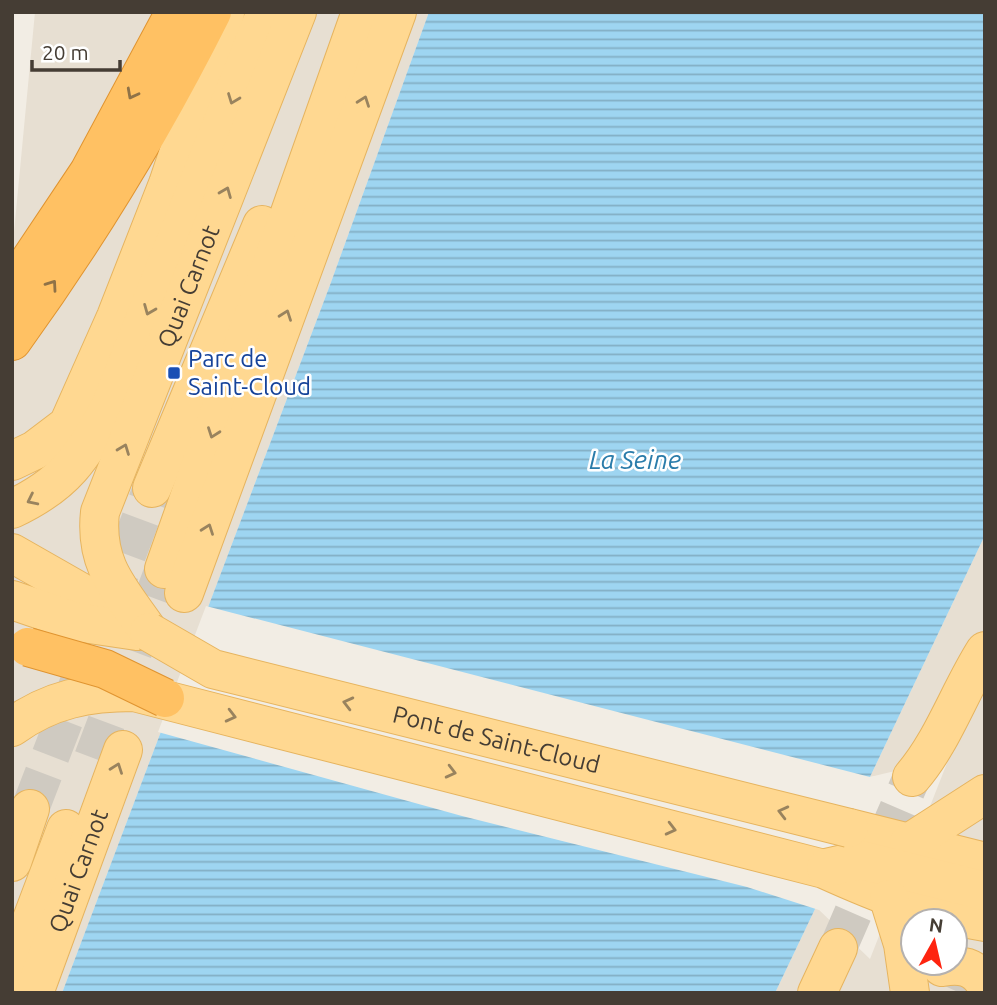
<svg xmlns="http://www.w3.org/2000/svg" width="997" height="1005" viewBox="0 0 997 1005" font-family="Ubuntu,sans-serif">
<defs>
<pattern id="water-rules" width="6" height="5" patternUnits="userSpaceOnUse" patternTransform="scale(1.75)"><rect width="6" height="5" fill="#9ed5f1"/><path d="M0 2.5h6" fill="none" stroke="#83aec4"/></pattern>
</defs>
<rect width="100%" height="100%" fill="#f2ede4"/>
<path fill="#e7dfd2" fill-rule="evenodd" d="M 35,12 L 429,12 L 330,285 L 62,993 L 12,993 L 12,253 Z
M 985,535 L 985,993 L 775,993 L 816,907 L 870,959 L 949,758 L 870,777 ZM 913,921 L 955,921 L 955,963 L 913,963 Z"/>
<path fill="url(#water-rules)" d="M 429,12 L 985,12 L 985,535 L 870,777 L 816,907 L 775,993 L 62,993 L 330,285 Z"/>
<path fill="#f2ede4" d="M 206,606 L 870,777 L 875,776 L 819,910 L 747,887 L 462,816 L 158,732 Z"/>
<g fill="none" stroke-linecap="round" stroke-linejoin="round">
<path stroke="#cfcac1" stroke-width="38" stroke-dasharray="38 19" stroke-linecap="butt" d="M 107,608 L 152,488
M 93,758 L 164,569
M 30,809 L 82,674
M 838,948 L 912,777
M 960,993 L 985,940"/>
<g stroke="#e6b45f" stroke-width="40">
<g id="primary">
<path d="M 12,461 L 35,450 L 68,425 L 116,317 L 168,184 L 225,14"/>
<path d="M 152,488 L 262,225"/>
<path d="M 12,509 C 67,483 81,458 110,407 L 266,12"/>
<path d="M 12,553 L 133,622"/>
<path d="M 164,569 L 361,12"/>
<path d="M 184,593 L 397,12"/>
<path d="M 12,600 L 76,622 L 137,631"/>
<path id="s1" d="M 149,632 C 121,591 94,566 100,512 L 297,12"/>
<path d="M 12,727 C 50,699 89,692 134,692 L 824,869 C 877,893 927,913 985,922"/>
<path d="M 912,777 C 943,741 959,692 985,651"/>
<path d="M 849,828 L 985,862"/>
<path d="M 909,843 L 985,794"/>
<path d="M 12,862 L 30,809"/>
<path d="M 826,868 L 861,860 L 985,891"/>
<path d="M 889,899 L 903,944 L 910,993"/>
<path d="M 942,967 C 961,964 974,966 985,983"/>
<path d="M 12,972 L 66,829"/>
<path id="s2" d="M 34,993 L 123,750"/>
<path d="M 817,993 L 838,948"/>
</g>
</g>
<g stroke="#e09430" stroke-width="40">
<path id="highway" d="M 12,287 L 89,172 L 175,12
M 12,341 C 88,236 154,128 212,12"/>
</g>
<use href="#primary" stroke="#ffd891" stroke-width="38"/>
<use href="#highway" stroke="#ffc163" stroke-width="38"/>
<g stroke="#e6b45f" stroke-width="40" stroke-linecap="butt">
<g id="primary-bridge">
<path id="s3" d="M 149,632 L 213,669 L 849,828"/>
</g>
</g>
<g stroke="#e09430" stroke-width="40" stroke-linecap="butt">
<path id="highway-bridge" d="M 28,647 L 105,669 L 165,698"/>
</g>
<use href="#primary-bridge" stroke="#ffd891" stroke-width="38"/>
<use href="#highway-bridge" stroke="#ffc163" stroke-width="38"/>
</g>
<defs><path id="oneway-chevron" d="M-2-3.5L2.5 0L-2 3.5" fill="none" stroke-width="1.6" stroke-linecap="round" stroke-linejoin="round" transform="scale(1.75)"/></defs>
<g stroke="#8f7247">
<use href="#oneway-chevron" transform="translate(132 94) rotate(118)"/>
<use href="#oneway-chevron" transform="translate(52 285) rotate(-55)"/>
</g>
<g stroke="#99835e">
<use href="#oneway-chevron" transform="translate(233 99) rotate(111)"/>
<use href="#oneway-chevron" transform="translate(364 101) rotate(-70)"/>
<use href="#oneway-chevron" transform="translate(226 192) rotate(-68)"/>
<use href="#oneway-chevron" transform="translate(149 310) rotate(112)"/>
<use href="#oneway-chevron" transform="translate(286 315) rotate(-70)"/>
<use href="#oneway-chevron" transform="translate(213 433) rotate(110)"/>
<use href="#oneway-chevron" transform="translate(124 449) rotate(-69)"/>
<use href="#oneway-chevron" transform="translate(32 500) rotate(154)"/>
<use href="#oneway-chevron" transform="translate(208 529) rotate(-70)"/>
<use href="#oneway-chevron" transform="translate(348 703) rotate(-166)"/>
<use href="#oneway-chevron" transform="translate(231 716) rotate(14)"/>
<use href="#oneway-chevron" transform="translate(117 768) rotate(-70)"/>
<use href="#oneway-chevron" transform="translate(451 772) rotate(14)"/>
<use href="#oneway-chevron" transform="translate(783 812) rotate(-166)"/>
<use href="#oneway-chevron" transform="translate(671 829) rotate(14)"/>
</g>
<rect fill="#1a4fb4" stroke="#fff" stroke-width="2.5" x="167" y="366" width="14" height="14" rx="3.5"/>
<g text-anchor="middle" stroke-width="5" stroke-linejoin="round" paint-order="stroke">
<g font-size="24" fill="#453d34" stroke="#fff">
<text dy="8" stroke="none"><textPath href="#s1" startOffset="376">Quai Carnot</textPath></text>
<text dy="8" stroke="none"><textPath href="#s3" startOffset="366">Pont de Saint-Cloud</textPath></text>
<text dy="8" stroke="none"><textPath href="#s2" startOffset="130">Quai Carnot</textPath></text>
</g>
<g font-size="24" fill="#164399" stroke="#fff" text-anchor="start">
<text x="188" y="367">Parc de<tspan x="188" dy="28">Saint-Cloud</tspan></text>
</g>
<g font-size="26" font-style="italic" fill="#2a7caa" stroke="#fff">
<text x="635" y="469">La Seine</text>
</g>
</g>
<rect width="997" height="1005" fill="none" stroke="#453d34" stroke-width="28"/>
<g transform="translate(934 942) rotate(8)"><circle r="33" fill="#ffffff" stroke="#b5b1ae" stroke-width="2"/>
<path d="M0-5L12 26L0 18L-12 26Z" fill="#fe240f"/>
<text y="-10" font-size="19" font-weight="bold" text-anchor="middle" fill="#453d34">N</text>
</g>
<path d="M32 60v10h88v-10" fill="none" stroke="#453d34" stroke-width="3.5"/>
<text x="42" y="60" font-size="21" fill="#453d34" stroke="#ffffff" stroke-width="5" paint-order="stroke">20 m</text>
</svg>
